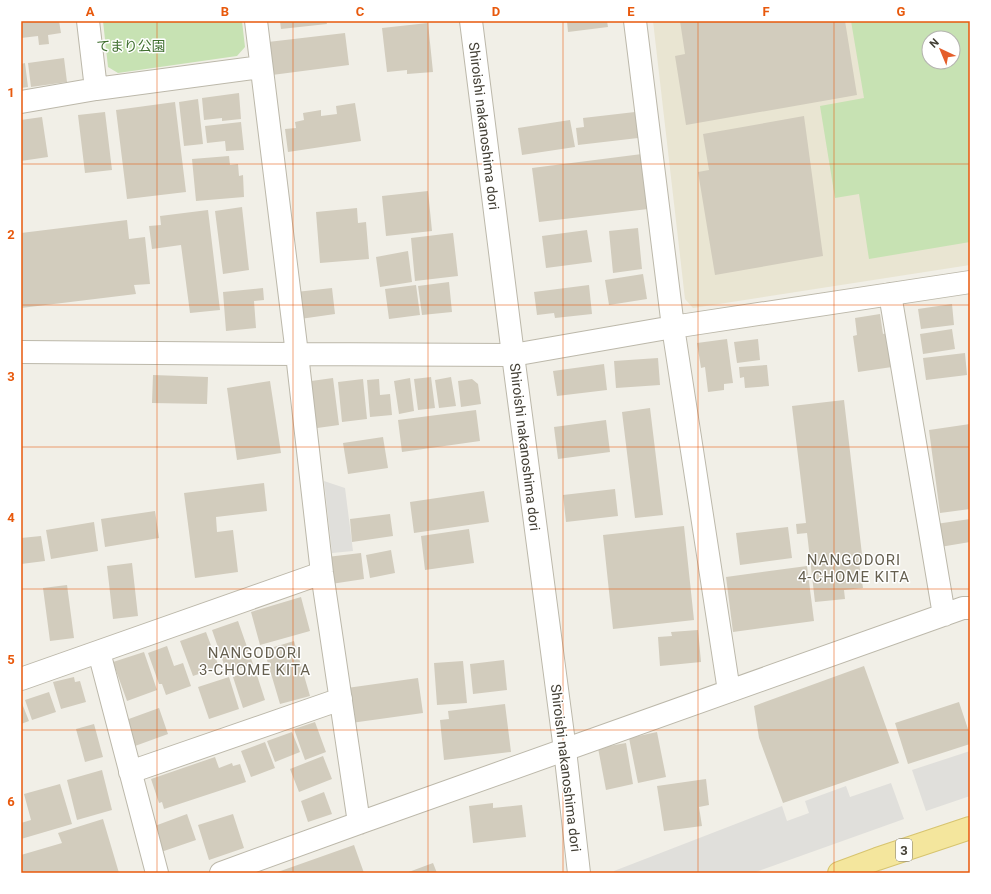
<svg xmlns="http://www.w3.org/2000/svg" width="991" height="894" viewBox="0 0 991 894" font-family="Roboto,'Noto Sans JP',sans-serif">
<rect width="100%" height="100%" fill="#f1efe7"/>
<path fill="#e9e5d2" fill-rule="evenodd" d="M 653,21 L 970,21 L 970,265 L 693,308 L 685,299 ZM 929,38 L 953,38 L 953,62 L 929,62 Z"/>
<path fill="#c7e2b3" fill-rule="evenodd" d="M 103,21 L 242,21 L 245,47 L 237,56 L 118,73 L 108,67 Z
M 851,21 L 970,21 L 970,242 L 869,259 L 859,194 L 835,198 L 820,106 L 864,98 ZM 929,38 L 953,38 L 953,62 L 929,62 Z"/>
<path fill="#e0dfdb" d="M 324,481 L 345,488 L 353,551 L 332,553 Z
M 970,751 L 970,796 L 926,811 L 912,770 Z
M 891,783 L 904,819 L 753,873 L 614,873 L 614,871 L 782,806 L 787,821 L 809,813 L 805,801 L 846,786 L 850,797 Z"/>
<path fill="#d2ccbd" d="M 21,21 L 59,21 L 61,33 L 48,35 L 49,44 L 39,45 L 38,36 L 21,38 Z
M 280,21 L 326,21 L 327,24 L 281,29 Z
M 567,21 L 607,21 L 608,27 L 568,32 Z
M 680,21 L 845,21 L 857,95 L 686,125 L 675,56 L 685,54 Z
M 428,23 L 433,72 L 407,74 L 407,70 L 387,72 L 382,28 Z
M 345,33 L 349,65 L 272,75 L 268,42 Z
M 64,58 L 67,82 L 31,87 L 28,63 Z
M 25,63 L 28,87 L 21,88 L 21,64 Z
M 239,93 L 241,119 L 222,121 L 222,118 L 204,120 L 202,98 Z
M 198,99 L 203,144 L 184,146 L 179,102 Z
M 175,102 L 186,192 L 127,199 L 116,110 Z
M 355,103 L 361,141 L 288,152 L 285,129 L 296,128 L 295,122 L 304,120 L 303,113 L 321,110 L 321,116 L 337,114 L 336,106 Z
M 105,112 L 112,170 L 85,173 L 78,115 Z
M 635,112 L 638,138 L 578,145 L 576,128 L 584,127 L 583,118 Z
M 804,116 L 823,256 L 715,275 L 698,172 L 709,170 L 703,134 Z
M 42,117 L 48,157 L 21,161 L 21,120 Z
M 570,120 L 575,147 L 522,155 L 518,128 Z
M 241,122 L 244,150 L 226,151 L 225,141 L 207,143 L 205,126 Z
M 642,154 L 648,209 L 539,222 L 532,168 Z
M 229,156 L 230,165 L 238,164 L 239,176 L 243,175 L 244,197 L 196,201 L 192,159 Z
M 428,191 L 432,231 L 386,236 L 382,196 Z
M 242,207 L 249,270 L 223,274 L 215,211 Z
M 357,208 L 358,223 L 366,222 L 369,259 L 320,263 L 316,212 Z
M 208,210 L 220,310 L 190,313 L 181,245 L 152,249 L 149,226 L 161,225 L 160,216 Z
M 127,220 L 129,239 L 145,237 L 150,284 L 134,285 L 136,294 L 21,308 L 21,233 Z
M 638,228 L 642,269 L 613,273 L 609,231 Z
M 587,230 L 592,262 L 546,268 L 542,236 Z
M 453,233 L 458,276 L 415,281 L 411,238 Z
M 408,251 L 412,282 L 380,287 L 376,257 Z
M 643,274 L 647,299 L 609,305 L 605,280 Z
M 449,282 L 452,312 L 422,315 L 418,286 Z
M 416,285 L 420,315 L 389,319 L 385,289 Z
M 589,285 L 592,314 L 555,318 L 554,313 L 537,315 L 534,292 Z
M 263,288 L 264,300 L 254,301 L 256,328 L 226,331 L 223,292 Z
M 332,288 L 335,314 L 300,319 L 296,292 Z
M 952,304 L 954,325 L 921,329 L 918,309 Z
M 880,314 L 883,334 L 887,333 L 892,367 L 858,372 L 853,336 L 857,335 L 855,318 Z
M 952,329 L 955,349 L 923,354 L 920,334 Z
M 727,339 L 733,383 L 724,384 L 724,390 L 708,392 L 705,367 L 701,368 L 697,343 Z
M 758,339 L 760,360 L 737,363 L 734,342 Z
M 965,353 L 967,375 L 926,380 L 923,358 Z
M 658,358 L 660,385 L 616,388 L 614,361 Z
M 604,364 L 607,390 L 557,396 L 553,371 Z
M 767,365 L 769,386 L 745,388 L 744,377 L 740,378 L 739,367 Z
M 153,375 L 208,377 L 207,404 L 152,403 Z
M 431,377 L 435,408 L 418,410 L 414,379 Z
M 451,377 L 456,406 L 439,408 L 435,380 Z
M 333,378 L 339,425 L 310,429 L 304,382 Z
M 410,378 L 414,411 L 399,414 L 394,381 Z
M 363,379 L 367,419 L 342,422 L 338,382 Z
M 379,379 L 380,395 L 390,394 L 392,415 L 370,417 L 367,380 Z
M 472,379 L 478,384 L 481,404 L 461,407 L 458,381 Z
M 270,381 L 281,453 L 237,460 L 227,388 Z
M 844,400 L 863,563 L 859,563 L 863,588 L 844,590 L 845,599 L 815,602 L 807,533 L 797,534 L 796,524 L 806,523 L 792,406 Z
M 650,408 L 663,515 L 635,518 L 622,412 Z
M 476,410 L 480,441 L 402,452 L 398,420 Z
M 606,420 L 610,452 L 558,459 L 554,427 Z
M 970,424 L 970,509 L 940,513 L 929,430 Z
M 383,437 L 388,468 L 348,474 L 343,443 Z
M 264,483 L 267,511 L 216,517 L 217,532 L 233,530 L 238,572 L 195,578 L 184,493 Z
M 615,489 L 618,516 L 566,522 L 563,495 Z
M 484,491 L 489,522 L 414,533 L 410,502 Z
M 155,511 L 159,538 L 105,547 L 101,519 Z
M 390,514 L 393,536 L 352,542 L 350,519 Z
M 970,519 L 970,542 L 940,547 L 936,524 Z
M 94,522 L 98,551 L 51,559 L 46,530 Z
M 684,526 L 694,620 L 613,629 L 603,535 Z
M 788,527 L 792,558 L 740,565 L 736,533 Z
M 469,529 L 474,563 L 425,570 L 421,536 Z
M 41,536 L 45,561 L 21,564 L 21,538 Z
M 391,550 L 395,573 L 370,578 L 366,555 Z
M 361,553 L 364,579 L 331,584 L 327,557 Z
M 132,563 L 138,616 L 113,619 L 107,566 Z
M 807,566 L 814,621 L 733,632 L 726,577 Z
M 67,585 L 74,638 L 50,641 L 43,588 Z
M 301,597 L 310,631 L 260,645 L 251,612 Z
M 238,621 L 253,664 L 227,673 L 212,630 Z
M 698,630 L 701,662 L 660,666 L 658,637 L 672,636 L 671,632 Z
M 206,632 L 219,667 L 193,676 L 180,641 Z
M 294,641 L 310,696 L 280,704 L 264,650 Z
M 167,646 L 174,666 L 183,663 L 191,686 L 166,695 L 162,684 L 159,684 L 148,653 Z
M 144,652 L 157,690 L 127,701 L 113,662 Z
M 504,660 L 507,690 L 473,694 L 470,664 Z
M 463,661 L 467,703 L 437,705 L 434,663 Z
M 864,666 L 899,763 L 783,803 L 759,738 L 754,706 Z
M 255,669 L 265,700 L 243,708 L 233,677 Z
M 74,677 L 75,682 L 80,681 L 86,702 L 61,709 L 53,682 Z
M 229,677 L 239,709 L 209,719 L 198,687 Z
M 418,678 L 423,713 L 351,723 L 347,688 Z
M 49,692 L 56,712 L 32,720 L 25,700 Z
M 21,701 L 29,721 L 21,724 Z
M 959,702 L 970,735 L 970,744 L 908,764 L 895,723 Z
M 505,704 L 511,752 L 444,760 L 440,720 L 449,719 L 448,711 Z
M 159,708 L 168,734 L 135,746 L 126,720 Z
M 315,722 L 326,752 L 305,760 L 294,729 Z
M 94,724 L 103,757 L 85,762 L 76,729 Z
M 292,732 L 300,752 L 275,762 L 267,741 Z
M 657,732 L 666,777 L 638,783 L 629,738 Z
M 265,742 L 275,768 L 251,777 L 241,751 Z
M 626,743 L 633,784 L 606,790 L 598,748 Z
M 323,756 L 332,779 L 299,792 L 290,769 Z
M 215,757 L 219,768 L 232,763 L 233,766 L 240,764 L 246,782 L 164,809 L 162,802 L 159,803 L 151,779 Z
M 102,770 L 112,810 L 77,820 L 67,780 Z
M 706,779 L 709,805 L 699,807 L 702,826 L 664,831 L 657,786 Z
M 60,784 L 72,824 L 21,839 L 21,823 L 31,820 L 24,794 Z
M 324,792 L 332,814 L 308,822 L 301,801 Z
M 493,803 L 493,808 L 522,805 L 526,837 L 473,843 L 469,806 Z
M 187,814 L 196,840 L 161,852 L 152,827 Z
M 233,814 L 244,848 L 209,860 L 198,825 Z
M 103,819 L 119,873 L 21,873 L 21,855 L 62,843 L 58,833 Z
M 354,845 L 364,873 L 275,873 Z
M 433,863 L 437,873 L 406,873 Z"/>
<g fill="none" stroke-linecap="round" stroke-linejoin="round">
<g stroke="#bcb8aa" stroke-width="24">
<path id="minor" d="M 88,21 L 96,89
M 256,21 L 297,354 L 322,573 L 359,823
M 635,21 L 673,327 L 729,691
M 21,102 L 96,89 L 261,67
M 890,294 L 944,615
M 21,352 L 297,354 L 513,355 L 673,327 L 970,282
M 99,652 L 157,873
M 21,679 L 322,573
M 130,772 L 341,699
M 221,873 L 359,823 L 963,608 L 970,608"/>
</g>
<g stroke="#bcb8aa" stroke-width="24">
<path id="tertiary" d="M 471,21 L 513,355 L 565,750 L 579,873"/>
</g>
<g stroke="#d7c46f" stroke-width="24">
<path id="primary" d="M 839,873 L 877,859 L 970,828"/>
</g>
<use href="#minor" stroke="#fff" stroke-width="22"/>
<use href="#tertiary" stroke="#fff" stroke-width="22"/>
<use href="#primary" stroke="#f4e69d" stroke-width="22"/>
</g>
<path fill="none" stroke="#e8590c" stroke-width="1" stroke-opacity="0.55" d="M 157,21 L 157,873M 293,21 L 293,873M 428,21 L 428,873M 563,21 L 563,873M 698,21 L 698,873M 834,21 L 834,873M 21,164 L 970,164M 21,305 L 970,305M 21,447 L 970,447M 21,589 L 970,589M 21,730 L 970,730"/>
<g text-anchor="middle" stroke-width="3" stroke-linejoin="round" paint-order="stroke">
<rect fill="#fff" stroke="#7c7972" stroke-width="1" x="896" y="839" width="16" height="22" rx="3"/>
<g font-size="13" font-weight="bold" fill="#444036">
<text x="904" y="855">3</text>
</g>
<g font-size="14" fill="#406f30" stroke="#fff">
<text x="131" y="51">てまり公園</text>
</g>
<g font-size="14" fill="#444036" stroke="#fff">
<text transform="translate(484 126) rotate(83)" y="5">Shiroishi nakanoshima dori</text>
<text transform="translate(525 447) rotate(83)" y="5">Shiroishi nakanoshima dori</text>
<text transform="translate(566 768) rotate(83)" y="5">Shiroishi nakanoshima dori</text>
</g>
<g font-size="15" letter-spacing="1" fill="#655f4f" stroke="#fff">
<text x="854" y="565">NANGODORI<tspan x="854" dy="17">4-CHOME KITA</tspan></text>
<text x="255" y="658">NANGODORI<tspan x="255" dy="17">3-CHOME KITA</tspan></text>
</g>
</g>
<rect width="991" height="894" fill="none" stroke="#ffffff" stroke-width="44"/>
<g transform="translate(941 50) rotate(316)"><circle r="19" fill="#ffffff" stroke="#b4b3af"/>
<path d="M0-3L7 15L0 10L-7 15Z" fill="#e45e2b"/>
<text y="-6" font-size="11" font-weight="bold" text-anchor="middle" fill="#444036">N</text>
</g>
<rect x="22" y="22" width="947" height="850" fill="none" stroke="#e8590c" stroke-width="1.5"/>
<g font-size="13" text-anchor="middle" font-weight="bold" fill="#e8590c">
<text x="90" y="16">A</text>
<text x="225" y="16">B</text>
<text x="360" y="16">C</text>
<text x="496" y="16">D</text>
<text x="631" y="16">E</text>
<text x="766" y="16">F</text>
<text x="901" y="16">G</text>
<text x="11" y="97">1</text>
<text x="11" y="239">2</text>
<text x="11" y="381">3</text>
<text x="11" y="522">4</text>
<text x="11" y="664">5</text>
<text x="11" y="806">6</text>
</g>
</svg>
